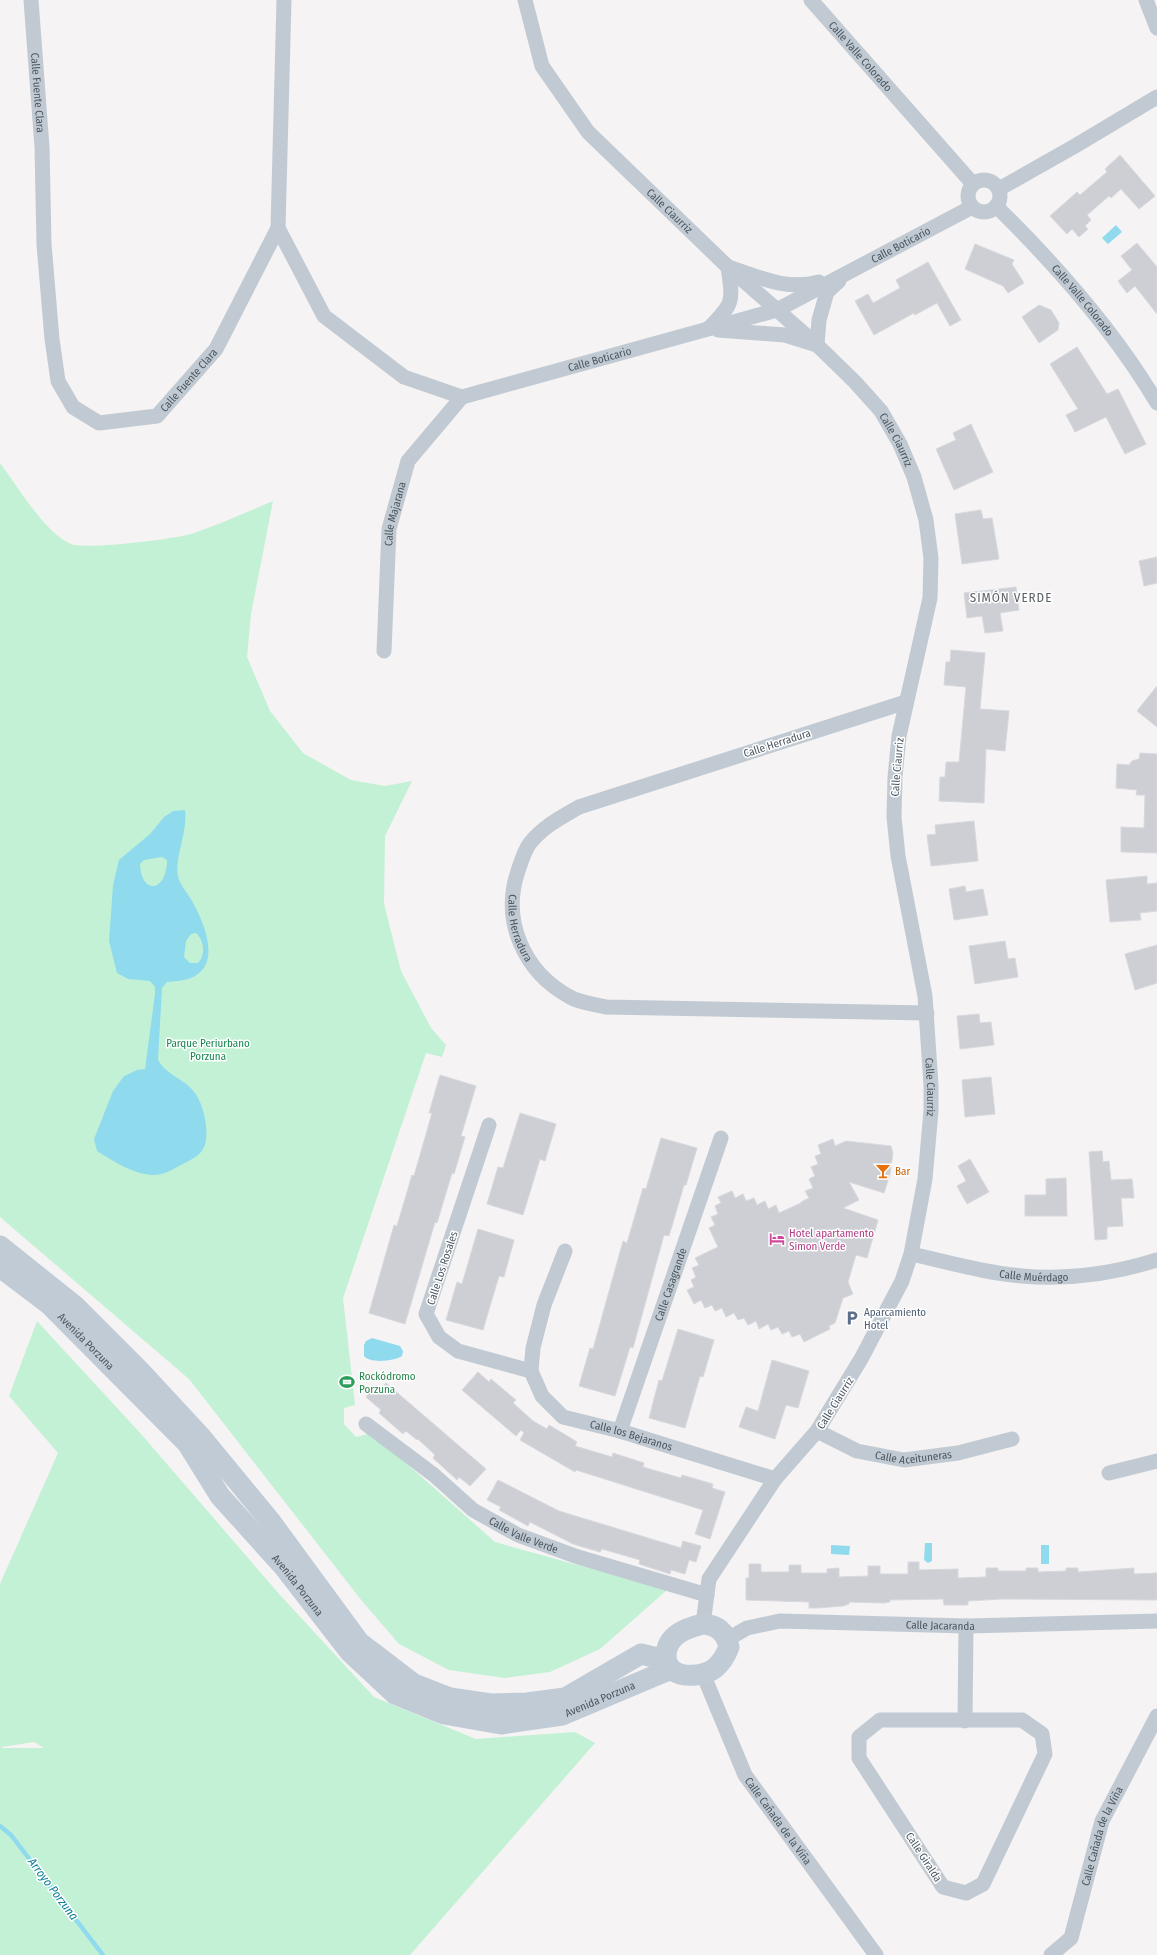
<svg xmlns="http://www.w3.org/2000/svg" width="1157" height="1955" viewBox="0 0 1157 1955" font-family="'Fira Sans Condensed',sans-serif">
<rect width="100%" height="100%" fill="#f5f3f3"/>
<path fill="#c3f1d5" fill-rule="evenodd" d="M 0,463 C 18,487 44,532 71,544 C 84,550 178,539 194,533 C 221,524 247,512 273,501 L 251,614 L 247,657 L 270,711 L 303,753 L 351,780 L 385,786 L 412,781 L 385,836 L 384,904 L 401,971 L 431,1028 L 446,1045 L 442,1057 L 426,1053 L 343,1298 L 355,1405 L 344,1408 L 344,1424 L 356,1437 L 372,1433 L 495,1542 L 667,1590 L 600,1649 L 550,1672 L 505,1678 L 449,1670 L 399,1644 L 362,1601 L 189,1379 L 0,1217 Z
M 37,1321 L 141,1434 L 280,1595 L 374,1697 L 476,1739 L 575,1732 L 595,1743 L 410,1955 L 0,1955 L 0,1584 L 58,1453 L 9,1396 ZM 34,1742 L 44,1748 L 2,1748 L 2,1747 Z"/>
<path fill="#90daee" fill-rule="evenodd" d="M 1116,225 L 1122,232 L 1108,244 L 1102,238 Z
M 185,810 C 188,833 174,858 178,876 C 180,886 189,894 193,903 C 205,924 223,968 188,979 C 181,981 173,981 167,982 L 162,988 L 158,1060 C 169,1079 191,1079 200,1102 C 205,1113 210,1138 203,1149 C 199,1157 188,1161 181,1165 C 172,1170 163,1175 153,1175 C 135,1175 111,1160 97,1151 L 94,1139 L 113,1091 L 124,1076 L 137,1070 L 145,1069 L 155,994 L 155,987 L 150,981 L 128,979 L 117,973 L 109,941 L 113,885 L 119,860 L 150,834 L 164,817 L 173,811 ZM 162,857 L 167,860 C 167,892 141,896 140,864 L 144,860 ZM 196,933 C 204,940 206,955 198,963 L 190,963 L 184,957 L 186,941 L 191,934 Z
M 372,1338 L 400,1346 L 403,1351 L 402,1356 C 395,1361 370,1364 364,1356 L 364,1345 L 366,1341 Z
M 925,1543 L 932,1543 L 932,1561 L 928,1563 L 924,1560 Z
M 831,1545 L 850,1546 L 849,1555 L 831,1554 Z
M 1041,1545 L 1049,1545 L 1049,1564 L 1041,1564 Z"/>
<g fill="none" stroke-linecap="round" stroke-linejoin="round">
<path stroke="#90daee" stroke-width="4.5" d="M 0,1826 L 11,1835 L 103,1955"/>
</g>
<path fill="#cdcfd5" stroke="#d7d9de" d="M 1120,155 L 1155,196 L 1139,209 L 1121,189 L 1111,198 L 1109,196 L 1087,215 L 1091,220 L 1085,226 L 1088,229 L 1079,237 L 1072,229 L 1067,234 L 1050,216 L 1077,192 L 1080,195 L 1107,172 L 1105,169 Z
M 1137,243 L 1157,267 L 1157,314 L 1135,286 L 1127,293 L 1118,281 L 1132,270 L 1121,256 Z
M 975,244 L 1014,260 L 1012,264 L 1024,283 L 1008,293 L 1003,286 L 965,269 Z
M 928,262 L 961,320 L 950,326 L 937,303 L 915,315 L 914,313 L 874,335 L 855,301 L 868,294 L 873,303 L 900,288 L 896,280 Z
M 1039,305 L 1051,310 L 1059,323 L 1058,330 L 1039,343 L 1022,317 Z
M 1077,347 L 1107,394 L 1118,389 L 1146,444 L 1125,454 L 1106,417 L 1075,432 L 1066,415 L 1078,409 L 1050,364 Z
M 971,424 L 993,472 L 954,490 L 936,449 L 956,440 L 953,433 Z
M 981,510 L 983,519 L 992,518 L 999,559 L 962,564 L 955,514 Z
M 1157,557 L 1157,583 L 1144,586 L 1139,561 Z
M 1016,587 L 1019,610 L 1000,613 L 1003,631 L 985,633 L 982,616 L 967,618 L 964,593 Z
M 951,650 L 985,653 L 980,709 L 1009,711 L 1005,751 L 986,749 L 984,803 L 939,801 L 940,777 L 945,777 L 946,762 L 959,762 L 966,687 L 944,685 L 946,662 L 950,662 Z
M 1157,686 L 1157,727 L 1137,711 Z
M 1140,753 L 1157,754 L 1157,853 L 1121,852 L 1121,827 L 1144,828 L 1145,795 L 1136,795 L 1137,790 L 1116,788 L 1117,764 L 1129,765 L 1132,761 L 1139,759 Z
M 974,821 L 978,861 L 931,866 L 927,835 L 936,834 L 935,825 Z
M 1147,876 L 1147,884 L 1157,883 L 1157,911 L 1140,913 L 1141,920 L 1110,922 L 1106,880 Z
M 965,886 L 966,892 L 983,889 L 988,915 L 954,920 L 949,889 Z
M 1005,941 L 1008,959 L 1015,958 L 1018,977 L 975,984 L 969,946 Z
M 1157,945 L 1157,983 L 1135,990 L 1125,954 Z
M 979,1014 L 980,1023 L 991,1022 L 994,1045 L 960,1049 L 957,1016 Z
M 440,1075 L 476,1086 L 461,1136 L 465,1137 L 454,1174 L 452,1173 L 437,1223 L 435,1222 L 405,1324 L 369,1313 L 394,1225 L 397,1226 L 412,1175 L 414,1176 L 432,1113 L 429,1113 Z
M 991,1077 L 995,1114 L 965,1117 L 962,1080 Z
M 520,1113 L 556,1124 L 545,1161 L 540,1159 L 523,1215 L 487,1204 L 498,1167 L 503,1168 Z
M 661,1138 L 697,1148 L 686,1185 L 684,1185 L 669,1236 L 664,1235 L 633,1348 L 630,1347 L 615,1396 L 579,1386 L 590,1348 L 593,1349 L 623,1241 L 627,1243 L 643,1188 L 646,1189 Z
M 833,1139 L 835,1146 L 846,1141 L 891,1146 L 893,1153 L 890,1174 L 884,1193 L 849,1182 L 859,1200 L 843,1208 L 878,1220 L 867,1258 L 856,1255 L 848,1282 L 853,1294 L 843,1298 L 835,1323 L 829,1326 L 830,1329 L 804,1342 L 800,1334 L 792,1337 L 789,1331 L 782,1334 L 778,1327 L 771,1330 L 768,1324 L 759,1329 L 756,1321 L 748,1325 L 744,1318 L 738,1320 L 734,1313 L 726,1317 L 722,1308 L 715,1311 L 712,1305 L 705,1308 L 701,1300 L 694,1304 L 687,1290 L 694,1287 L 691,1280 L 696,1277 L 692,1268 L 699,1265 L 695,1258 L 718,1247 L 709,1228 L 715,1225 L 711,1217 L 718,1214 L 715,1206 L 721,1203 L 718,1197 L 732,1191 L 735,1198 L 743,1194 L 746,1201 L 754,1198 L 757,1205 L 765,1201 L 768,1209 L 776,1205 L 779,1213 L 801,1203 L 801,1202 L 809,1198 L 805,1191 L 813,1188 L 809,1179 L 815,1176 L 811,1167 L 818,1164 L 815,1156 L 821,1154 L 818,1145 Z
M 1102,1151 L 1103,1162 L 1109,1161 L 1111,1180 L 1132,1179 L 1134,1198 L 1121,1198 L 1123,1226 L 1107,1227 L 1107,1239 L 1095,1240 L 1089,1152 Z
M 970,1159 L 989,1192 L 967,1204 L 957,1186 L 966,1181 L 958,1166 Z
M 1066,1178 L 1067,1216 L 1025,1216 L 1025,1195 L 1046,1195 L 1046,1179 Z
M 478,1229 L 514,1240 L 504,1277 L 499,1276 L 483,1330 L 446,1320 L 457,1282 L 462,1284 Z
M 678,1329 L 714,1340 L 703,1377 L 700,1376 L 685,1428 L 649,1418 L 659,1380 L 662,1381 Z
M 772,1360 L 809,1371 L 798,1408 L 786,1405 L 775,1439 L 739,1427 L 746,1407 L 758,1411 Z
M 478,1372 L 489,1382 L 491,1379 L 504,1390 L 516,1400 L 513,1403 L 533,1421 L 547,1429 L 549,1425 L 564,1434 L 577,1442 L 575,1446 L 612,1457 L 613,1453 L 644,1463 L 643,1467 L 681,1478 L 682,1475 L 713,1484 L 712,1488 L 725,1492 L 710,1539 L 695,1534 L 703,1510 L 576,1470 L 575,1472 L 520,1440 L 524,1433 L 521,1430 L 516,1436 L 462,1390 Z
M 386,1383 L 486,1469 L 470,1486 L 459,1477 L 457,1480 L 433,1458 L 435,1455 L 418,1439 L 417,1440 L 406,1431 L 403,1434 L 379,1413 L 381,1410 L 366,1397 L 376,1385 L 381,1389 Z
M 498,1480 L 559,1511 L 681,1548 L 683,1541 L 701,1546 L 696,1562 L 689,1560 L 685,1574 L 671,1570 L 670,1574 L 639,1564 L 640,1560 L 616,1553 L 602,1549 L 600,1552 L 573,1544 L 530,1522 L 528,1526 L 499,1510 L 501,1507 L 487,1500 Z
M 908,1562 L 919,1562 L 919,1570 L 958,1569 L 958,1578 L 986,1577 L 986,1568 L 998,1568 L 998,1571 L 1026,1571 L 1026,1568 L 1038,1568 L 1038,1572 L 1066,1571 L 1066,1568 L 1078,1568 L 1078,1572 L 1134,1568 L 1134,1574 L 1157,1573 L 1157,1600 L 1002,1599 L 968,1601 L 968,1605 L 944,1605 L 943,1599 L 890,1600 L 890,1602 L 884,1603 L 849,1602 L 849,1604 L 843,1606 L 818,1608 L 809,1608 L 809,1602 L 746,1600 L 746,1578 L 749,1578 L 749,1564 L 761,1564 L 761,1572 L 789,1572 L 789,1565 L 801,1565 L 801,1573 L 827,1573 L 827,1569 L 839,1568 L 839,1577 L 868,1576 L 868,1566 L 880,1566 L 880,1574 L 908,1574 Z"/>
<g fill="none" stroke-linecap="round" stroke-linejoin="round">
<g stroke="#c1cad2" stroke-width="15">
<path id="s1" d="M 31,0 L 42,147 L 44,244 L 52,339 L 58,381 L 73,407 L 99,423 L 157,416 L 216,349 L 278,228 L 284,0"/>
<path id="s2" d="M 525,0 L 542,66 L 588,132 L 728,267 L 817,345 L 855,382 L 881,411 L 900,444 L 914,477 L 926,520 L 931,558 L 930,598 L 899,736 L 895,777 L 894,817 L 898,856 L 925,996 L 931,1085 L 931,1111 L 925,1179 L 911,1254 L 902,1281 L 861,1359 L 817,1431 L 775,1479 L 709,1579 L 703,1624"/>
<path id="s3" d="M 811,0 L 973,184"/>
<path d="M 1146,0 L 1157,28"/>
<circle cx="984" cy="196" r="16"/>
<path d="M 999,189 L 1075,146 L 1157,97"/>
<path id="s4" d="M 996,206 C 1056,265 1114,330 1157,403"/>
<path id="s5" d="M 278,228 L 324,316 L 404,377 L 462,397 L 777,310 L 972,207"/>
<path d="M 709,328 C 734,303 733,302 728,267 C 759,277 787,291 819,282"/>
<path d="M 718,330 L 785,335 L 817,345 L 819,320 L 827,292 L 839,281"/>
<path id="s6" d="M 384,651 L 389,529 L 408,461 L 462,397"/>
<path id="s7" d="M 906,702 L 579,807 C 560,818 544,826 530,843 C 524,851 521,862 518,871 C 501,921 524,972 570,997 C 580,1003 595,1004 606,1007 L 927,1013"/>
<path d="M 489,1125 L 426,1314 L 439,1337 L 458,1351 L 531,1371"/>
<path id="s8" d="M 565,1251 L 544,1305 L 533,1348 L 531,1371 L 542,1396 L 563,1417 L 620,1431 L 775,1479"/>
<path id="s9" d="M 911,1254 C 948,1262 985,1273 1022,1276 C 1068,1280 1113,1274 1157,1260"/>
<path id="s10" d="M 366,1424 L 434,1475 L 473,1510 L 518,1535 L 578,1557 L 707,1595"/>
<path id="s11" d="M 620,1431 L 721,1138"/>
<path id="s12" d="M 817,1431 L 857,1451 L 904,1460 L 958,1453 L 1012,1439"/>
<path d="M 1109,1473 L 1157,1461"/>
<path id="s13" d="M 728,1639 L 747,1628 L 780,1621 L 966,1626 L 1157,1621"/>
<path id="s14" d="M 703,1674 L 745,1775 L 876,1955"/>
<path d="M 880,1720 L 1022,1720 L 1042,1734 L 1045,1754 L 983,1884 L 966,1893 L 943,1887 L 859,1758 L 859,1737 Z"/>
<path d="M 965,1721 L 966,1626"/>
<path id="s15" d="M 1051,1955 L 1071,1938 L 1102,1821 L 1157,1716"/>
</g>
<g stroke="#c1cbd6" stroke-width="21">
<path d="M 0,1246 L 75,1306 L 139,1370 L 201,1437 L 271,1522 L 359,1642 L 414,1684 L 450,1698 L 491,1704 L 527,1703 L 565,1698 L 641,1654 L 666,1660"/>
<path id="s16" d="M 0,1267 L 50,1305 L 187,1443 L 220,1496 L 284,1567 L 350,1652 L 395,1694 L 444,1714 L 501,1724 L 562,1715 L 671,1669"/>
<path d="M 703,1624 C 718,1625 726,1633 729,1647 C 726,1655 722,1662 715,1668 C 705,1676 682,1679 671,1669 C 668,1666 666,1660 666,1655 C 667,1635 686,1628 703,1624 Z"/>
</g>
</g>
<defs>
<g id="bar-bare" transform="scale(1.2)"><path d="M-6-5H6L.8 .8V4.5H3.5V6h-7V4.5H-.8V.8Z" fill="#e8710a" stroke="#fff" stroke-width="2.5" paint-order="stroke"/></g>
<g id="hotel-bare" transform="scale(1.2)"><path d="M-6-4.5h1.5V1H6V5H4.5V3h-9V5H-6ZM-4 0a1.8 1.8 0 1 1 3.6 0ZM.5 0V-2.5h3Q6-2.5 6 0Z" fill="#d1479c" stroke="#fff" stroke-width="2.5" paint-order="stroke"/></g>
<g id="parking-bare" transform="scale(1.2)"><path d="M-3.5-5.5H1a3.5 3.5 0 0 1 0 7H-1V5.5H-3.5ZM-1-3.4V-.6H.8a1.4 1.4 0 0 0 0-2.8Z" fill="#5c6f8a" stroke="#fff" stroke-width="2.5" paint-order="stroke"/></g>
<g id="stadium-bare" transform="scale(1.2)"><path d="M0-5a6.5 5 0 1 0 0 10a6.5 5 0 1 0 0-10ZM-3.5-1.8h7v3.6h-7Z" fill="#2e9e5b" stroke="#fff" stroke-width="2.5" paint-order="stroke"/></g>
</defs>
<g fill-rule="evenodd">
<use href="#bar-bare" x="883" y="1171"/>
<use href="#hotel-bare" x="777" y="1239"/>
<use href="#parking-bare" x="852" y="1318"/>
<use href="#stadium-bare" x="347" y="1382"/>
</g>
<g text-anchor="middle" stroke-width="3" stroke-linejoin="round" paint-order="stroke">
<g font-size="11" fill="#4a5661" stroke="#fff">
<text dy="4" stroke="none"><textPath href="#s3" startOffset="75">Calle Valle Colorado</textPath></text>
<text dy="4" stroke="none"><textPath href="#s1" startOffset="93">Calle Fuente Clara</textPath></text>
<text dy="4" stroke="none"><textPath href="#s2" startOffset="262">Calle Ciaurriz</textPath></text>
<text dy="4" stroke="none"><textPath href="#s5" startOffset="728">Calle Boticario</textPath></text>
<text dy="4" stroke="none"><textPath href="#s4" startOffset="128">Calle Valle Colorado</textPath></text>
<text dy="4" stroke="none"><textPath href="#s5" startOffset="404">Calle Boticario</textPath></text>
<text dy="4" stroke="none"><textPath href="#s1" startOffset="549">Calle Fuente Clara</textPath></text>
<text dy="4" stroke="none"><textPath href="#s2" startOffset="586">Calle Ciaurriz</textPath></text>
<text dy="4" stroke="none"><textPath href="#s6" startOffset="138">Calle Majarana</textPath></text>
<text transform="translate(777 743) rotate(-18)" y="4">Calle Herradura</text>
<text transform="translate(897 767) rotate(-85)" y="4">Calle Ciaurriz</text>
<text dy="4" stroke="none"><textPath href="#s7" startOffset="494">Calle Herradura</textPath></text>
<text dy="4" stroke="none"><textPath href="#s2" startOffset="1246">Calle Ciaurriz</textPath></text>
<text transform="translate(442 1268) rotate(-72)" y="4">Calle Los Rosales</text>
<text dy="4" stroke="none"><textPath href="#s9" startOffset="125">Calle Muérdago</textPath></text>
<text dy="4" stroke="none"><textPath href="#s11" startOffset="155">Calle Casagrande</textPath></text>
<text dy="4" stroke="none"><textPath href="#s16" startOffset="114">Avenida Porzuna</textPath></text>
<text transform="translate(835 1403) rotate(-58)" y="4">Calle Ciaurriz</text>
<text dy="4" stroke="none"><textPath href="#s8" startOffset="253">Calle los Bejaranos</textPath></text>
<text dy="4" stroke="none"><textPath href="#s12" startOffset="102">Calle Aceituneras</textPath></text>
<text dy="4" stroke="none"><textPath href="#s10" startOffset="194">Calle Valle Verde</textPath></text>
<text dy="4" stroke="none"><textPath href="#s16" startOffset="438">Avenida Porzuna</textPath></text>
<text dy="4" stroke="none"><textPath href="#s13" startOffset="216">Calle Jacaranda</textPath></text>
<text dy="4" stroke="none"><textPath href="#s16" startOffset="798">Avenida Porzuna</textPath></text>
<text dy="4" stroke="none"><textPath href="#s14" startOffset="166">Calle Cañada de la Viña</textPath></text>
<text dy="4" stroke="none"><textPath href="#s15" startOffset="133">Calle Cañada de la Viña</textPath></text>
<text transform="translate(924 1857) rotate(57)" y="4">Calle Giralda</text>
</g>
<g font-size="11" fill="#17864f" stroke="#fff">
<text x="208" y="1047">Parque Periurbano<tspan x="208" dy="13">Porzuna</tspan></text>
</g>
<g font-size="11" fill="#c56008" stroke="#fff" text-anchor="start">
<text x="895" y="1175">Bar</text>
</g>
<g font-size="11" fill="#b23c85" stroke="#fff" text-anchor="start">
<text x="789" y="1237">Hotel apartamento<tspan x="789" dy="13">Simon Verde</tspan></text>
</g>
<g font-size="11" fill="#4e5e75" stroke="#fff" text-anchor="start">
<text x="864" y="1316">Aparcamiento<tspan x="864" dy="13">Hotel</tspan></text>
</g>
<g font-size="11" fill="#27864d" stroke="#fff" text-anchor="start">
<text x="359" y="1380">Rockódromo<tspan x="359" dy="13">Porzuna</tspan></text>
</g>
<g font-size="12" font-style="italic" fill="#0c7c9b" stroke="#fff">
<text transform="translate(53 1889) rotate(53)" y="4">Arroyo Porzuna</text>
</g>
<g font-size="13" letter-spacing="1" fill="#5f6368" stroke="#fff">
<text x="1011" y="602">SIMÓN VERDE</text>
</g>
</g>
</svg>
